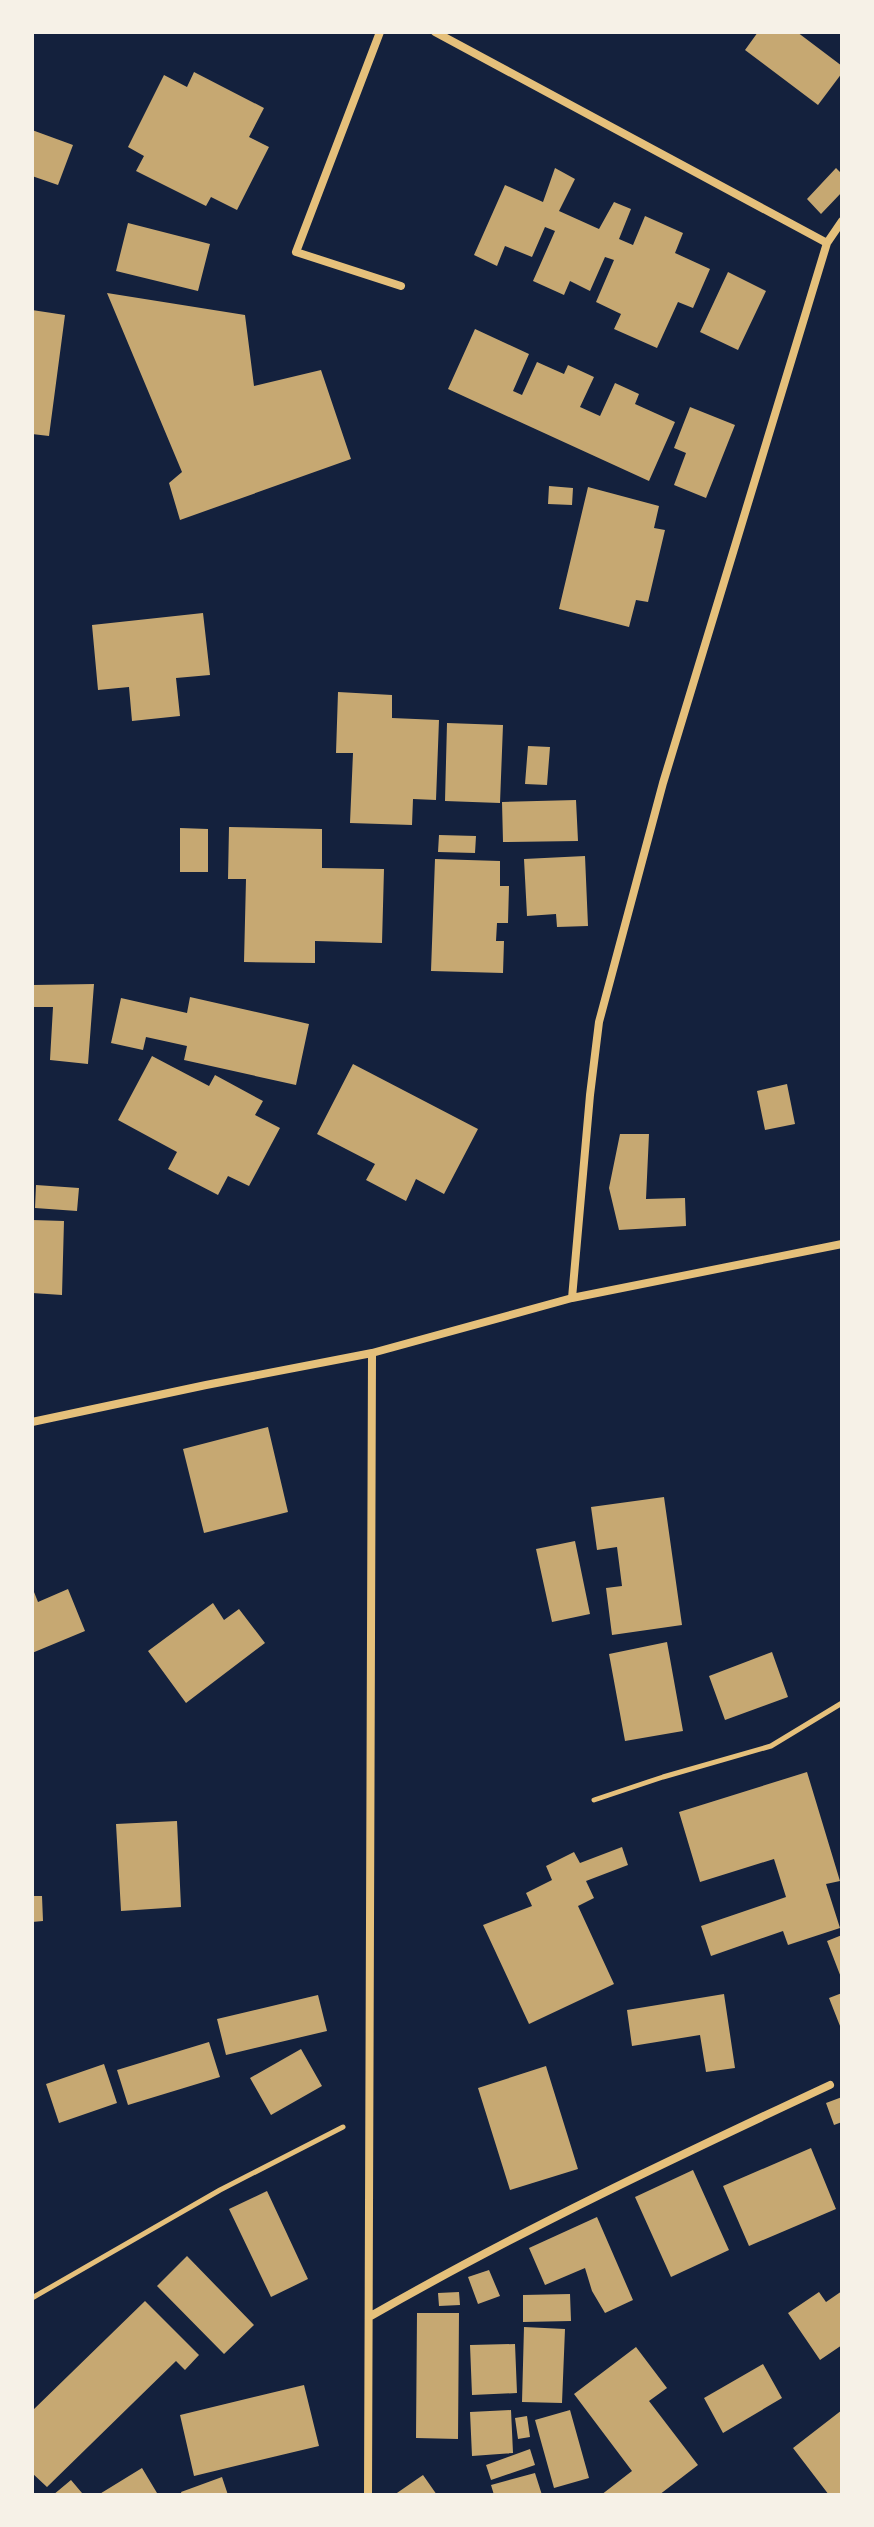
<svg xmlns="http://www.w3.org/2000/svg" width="874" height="2527" viewBox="0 0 874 2527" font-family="Inter,sans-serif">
<rect width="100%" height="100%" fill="#14213d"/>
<path fill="#c6a872" d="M 758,32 L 797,32 L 842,66 L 842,73 L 818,105 L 745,50 Z
M 194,72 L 264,108 L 249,137 L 269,147 L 237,210 L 211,197 L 206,206 L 136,171 L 144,156 L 128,147 L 164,75 L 187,87 Z
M 32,130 L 73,145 L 58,185 L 32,176 Z
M 555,168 L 575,179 L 559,211 L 599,229 L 614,202 L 631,209 L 619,239 L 633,245 L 645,216 L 683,233 L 675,253 L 710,269 L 693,308 L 678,302 L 657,348 L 614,329 L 621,314 L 596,302 L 614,260 L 605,257 L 590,291 L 570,281 L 564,295 L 533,281 L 555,231 L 545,227 L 532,257 L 505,246 L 497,266 L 474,255 L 505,185 L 543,202 Z
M 836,168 L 842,174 L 842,192 L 821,214 L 807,199 Z
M 128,223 L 210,244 L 198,291 L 116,271 Z
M 728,272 L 766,291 L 738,350 L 700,332 Z
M 107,293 L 245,315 L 254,386 L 321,370 L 351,459 L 180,520 L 169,483 L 182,472 Z
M 32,310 L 65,315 L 49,436 L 32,434 Z
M 475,329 L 529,354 L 513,391 L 522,395 L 537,362 L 564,374 L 568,365 L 594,377 L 580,407 L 600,416 L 615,383 L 639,394 L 635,404 L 675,422 L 649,481 L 448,389 Z
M 690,407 L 735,425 L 706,498 L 674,485 L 686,453 L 674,448 Z
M 549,486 L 573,488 L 572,505 L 548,504 Z
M 588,487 L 659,506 L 654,528 L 665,530 L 648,602 L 636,600 L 629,627 L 559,609 Z
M 203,613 L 210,675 L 176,678 L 180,716 L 132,721 L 129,687 L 98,690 L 92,625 Z
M 338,692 L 392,695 L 392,718 L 439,720 L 436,800 L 413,799 L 412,825 L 350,823 L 353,753 L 336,753 Z
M 447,723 L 503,725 L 500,803 L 445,801 Z
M 528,746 L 550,747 L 547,785 L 525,784 Z
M 576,800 L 578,841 L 503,842 L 502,802 Z
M 229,827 L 322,829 L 322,868 L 384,869 L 382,943 L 315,941 L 315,963 L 244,962 L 246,879 L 228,879 Z
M 180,828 L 208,829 L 208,872 L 180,872 Z
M 439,835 L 476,836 L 475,853 L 438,852 Z
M 585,856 L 588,926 L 557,927 L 556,914 L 527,916 L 524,859 Z
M 435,859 L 500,861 L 500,886 L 509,886 L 508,923 L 497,923 L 496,941 L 504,941 L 503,973 L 431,971 Z
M 94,984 L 88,1064 L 50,1060 L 53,1007 L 32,1007 L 33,985 Z
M 190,997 L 309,1024 L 296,1085 L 184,1060 L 187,1046 L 146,1037 L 143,1050 L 111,1043 L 121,998 L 187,1013 Z
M 152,1056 L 209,1086 L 215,1075 L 263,1101 L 255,1115 L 280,1128 L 249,1186 L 228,1176 L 218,1195 L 168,1169 L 177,1152 L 118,1120 Z
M 353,1064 L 478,1129 L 444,1194 L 416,1179 L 406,1201 L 366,1180 L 375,1164 L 317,1134 Z
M 787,1084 L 795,1124 L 765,1130 L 757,1091 Z
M 620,1134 L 649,1134 L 646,1199 L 685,1198 L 686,1226 L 619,1230 L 609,1188 Z
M 36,1185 L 79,1188 L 77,1211 L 35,1208 Z
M 32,1220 L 64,1221 L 62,1295 L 32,1293 Z
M 268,1427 L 288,1512 L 204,1533 L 183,1449 Z
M 664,1497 L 682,1625 L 612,1635 L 606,1588 L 622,1586 L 617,1547 L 597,1550 L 591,1507 Z
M 575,1541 L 590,1614 L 552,1622 L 536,1549 Z
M 32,1587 L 38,1602 L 68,1589 L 85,1631 L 32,1653 Z
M 213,1603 L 224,1620 L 239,1609 L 265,1643 L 186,1703 L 148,1651 Z
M 667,1642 L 683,1731 L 625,1741 L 609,1654 Z
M 772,1652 L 788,1697 L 725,1720 L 709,1676 Z
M 807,1772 L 840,1881 L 826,1884 L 840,1928 L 788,1945 L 783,1931 L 711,1956 L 701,1926 L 786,1897 L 774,1859 L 700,1882 L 679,1812 Z
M 177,1821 L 181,1907 L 121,1911 L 116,1824 Z
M 622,1847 L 628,1865 L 586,1881 L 594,1898 L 578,1906 L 614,1984 L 529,2024 L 483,1925 L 532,1906 L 526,1893 L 552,1880 L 546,1866 L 574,1852 L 580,1863 Z
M 32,1896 L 42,1896 L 43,1921 L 32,1922 Z
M 842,1935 L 842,1980 L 827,1941 Z
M 842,1993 L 842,2031 L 829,1998 Z
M 724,1994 L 735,2068 L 706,2072 L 700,2035 L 632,2046 L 627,2010 Z
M 318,1995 L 327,2031 L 226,2055 L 217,2019 Z
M 209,2042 L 220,2077 L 128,2105 L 117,2070 Z
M 301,2049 L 322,2086 L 271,2115 L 250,2078 Z
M 104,2064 L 117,2103 L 59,2123 L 46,2084 Z
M 546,2066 L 578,2169 L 510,2190 L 478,2088 Z
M 842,2097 L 842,2122 L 834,2125 L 826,2103 Z
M 811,2148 L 836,2209 L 749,2246 L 723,2186 Z
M 693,2170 L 729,2250 L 671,2277 L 635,2197 Z
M 267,2191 L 308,2279 L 271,2297 L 229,2209 Z
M 597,2217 L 633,2300 L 605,2313 L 592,2291 L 585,2268 L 545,2285 L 529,2248 Z
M 187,2256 L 254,2325 L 224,2354 L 157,2286 Z
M 489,2270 L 500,2296 L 478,2304 L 468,2277 Z
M 842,2291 L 842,2345 L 820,2360 L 788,2313 L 819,2292 L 826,2302 Z
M 459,2292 L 460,2305 L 439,2306 L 438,2293 Z
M 570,2294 L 571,2321 L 523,2322 L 523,2295 Z
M 145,2301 L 199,2355 L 185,2370 L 176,2361 L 47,2487 L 32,2473 L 32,2411 Z
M 417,2313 L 459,2313 L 458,2439 L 416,2438 Z
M 524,2327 L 565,2329 L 562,2403 L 522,2402 Z
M 515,2344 L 517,2393 L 472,2395 L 470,2345 Z
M 636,2347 L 667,2388 L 649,2401 L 698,2465 L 659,2495 L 601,2495 L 632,2471 L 574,2394 Z
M 763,2364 L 782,2398 L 723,2433 L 704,2398 Z
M 304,2385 L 319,2446 L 194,2476 L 180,2415 Z
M 511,2410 L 513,2453 L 472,2456 L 470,2412 Z
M 570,2410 L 589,2478 L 554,2488 L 535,2420 Z
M 842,2410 L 842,2495 L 829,2495 L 793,2448 Z
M 527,2416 L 530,2437 L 518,2439 L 515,2418 Z
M 530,2449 L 535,2465 L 491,2480 L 486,2465 Z
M 142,2468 L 157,2493 L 154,2495 L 98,2495 Z
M 535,2473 L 542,2495 L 494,2495 L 491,2485 Z
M 423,2475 L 437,2495 L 394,2495 Z
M 222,2477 L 228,2495 L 182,2495 L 181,2492 Z
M 71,2480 L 82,2493 L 79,2495 L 53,2495 Z"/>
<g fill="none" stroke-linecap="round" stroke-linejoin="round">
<path stroke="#e5c07b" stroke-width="5" d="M 594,1800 L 663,1777 L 771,1746 L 842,1703
M 32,2298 L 220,2190 L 343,2127"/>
<path stroke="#e5c07b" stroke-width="8" d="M 380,32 L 296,252 L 401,286
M 435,32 L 827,243
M 572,1298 L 590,1095 L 599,1022 L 663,783 L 827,243 L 842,221
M 32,1422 L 206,1385 L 372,1353 L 572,1298 L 842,1244
M 369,2317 C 519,2231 674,2158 830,2085
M 368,2495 L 372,1353"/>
</g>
<rect width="874" height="2527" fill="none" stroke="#f6f1e7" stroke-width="68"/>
</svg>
